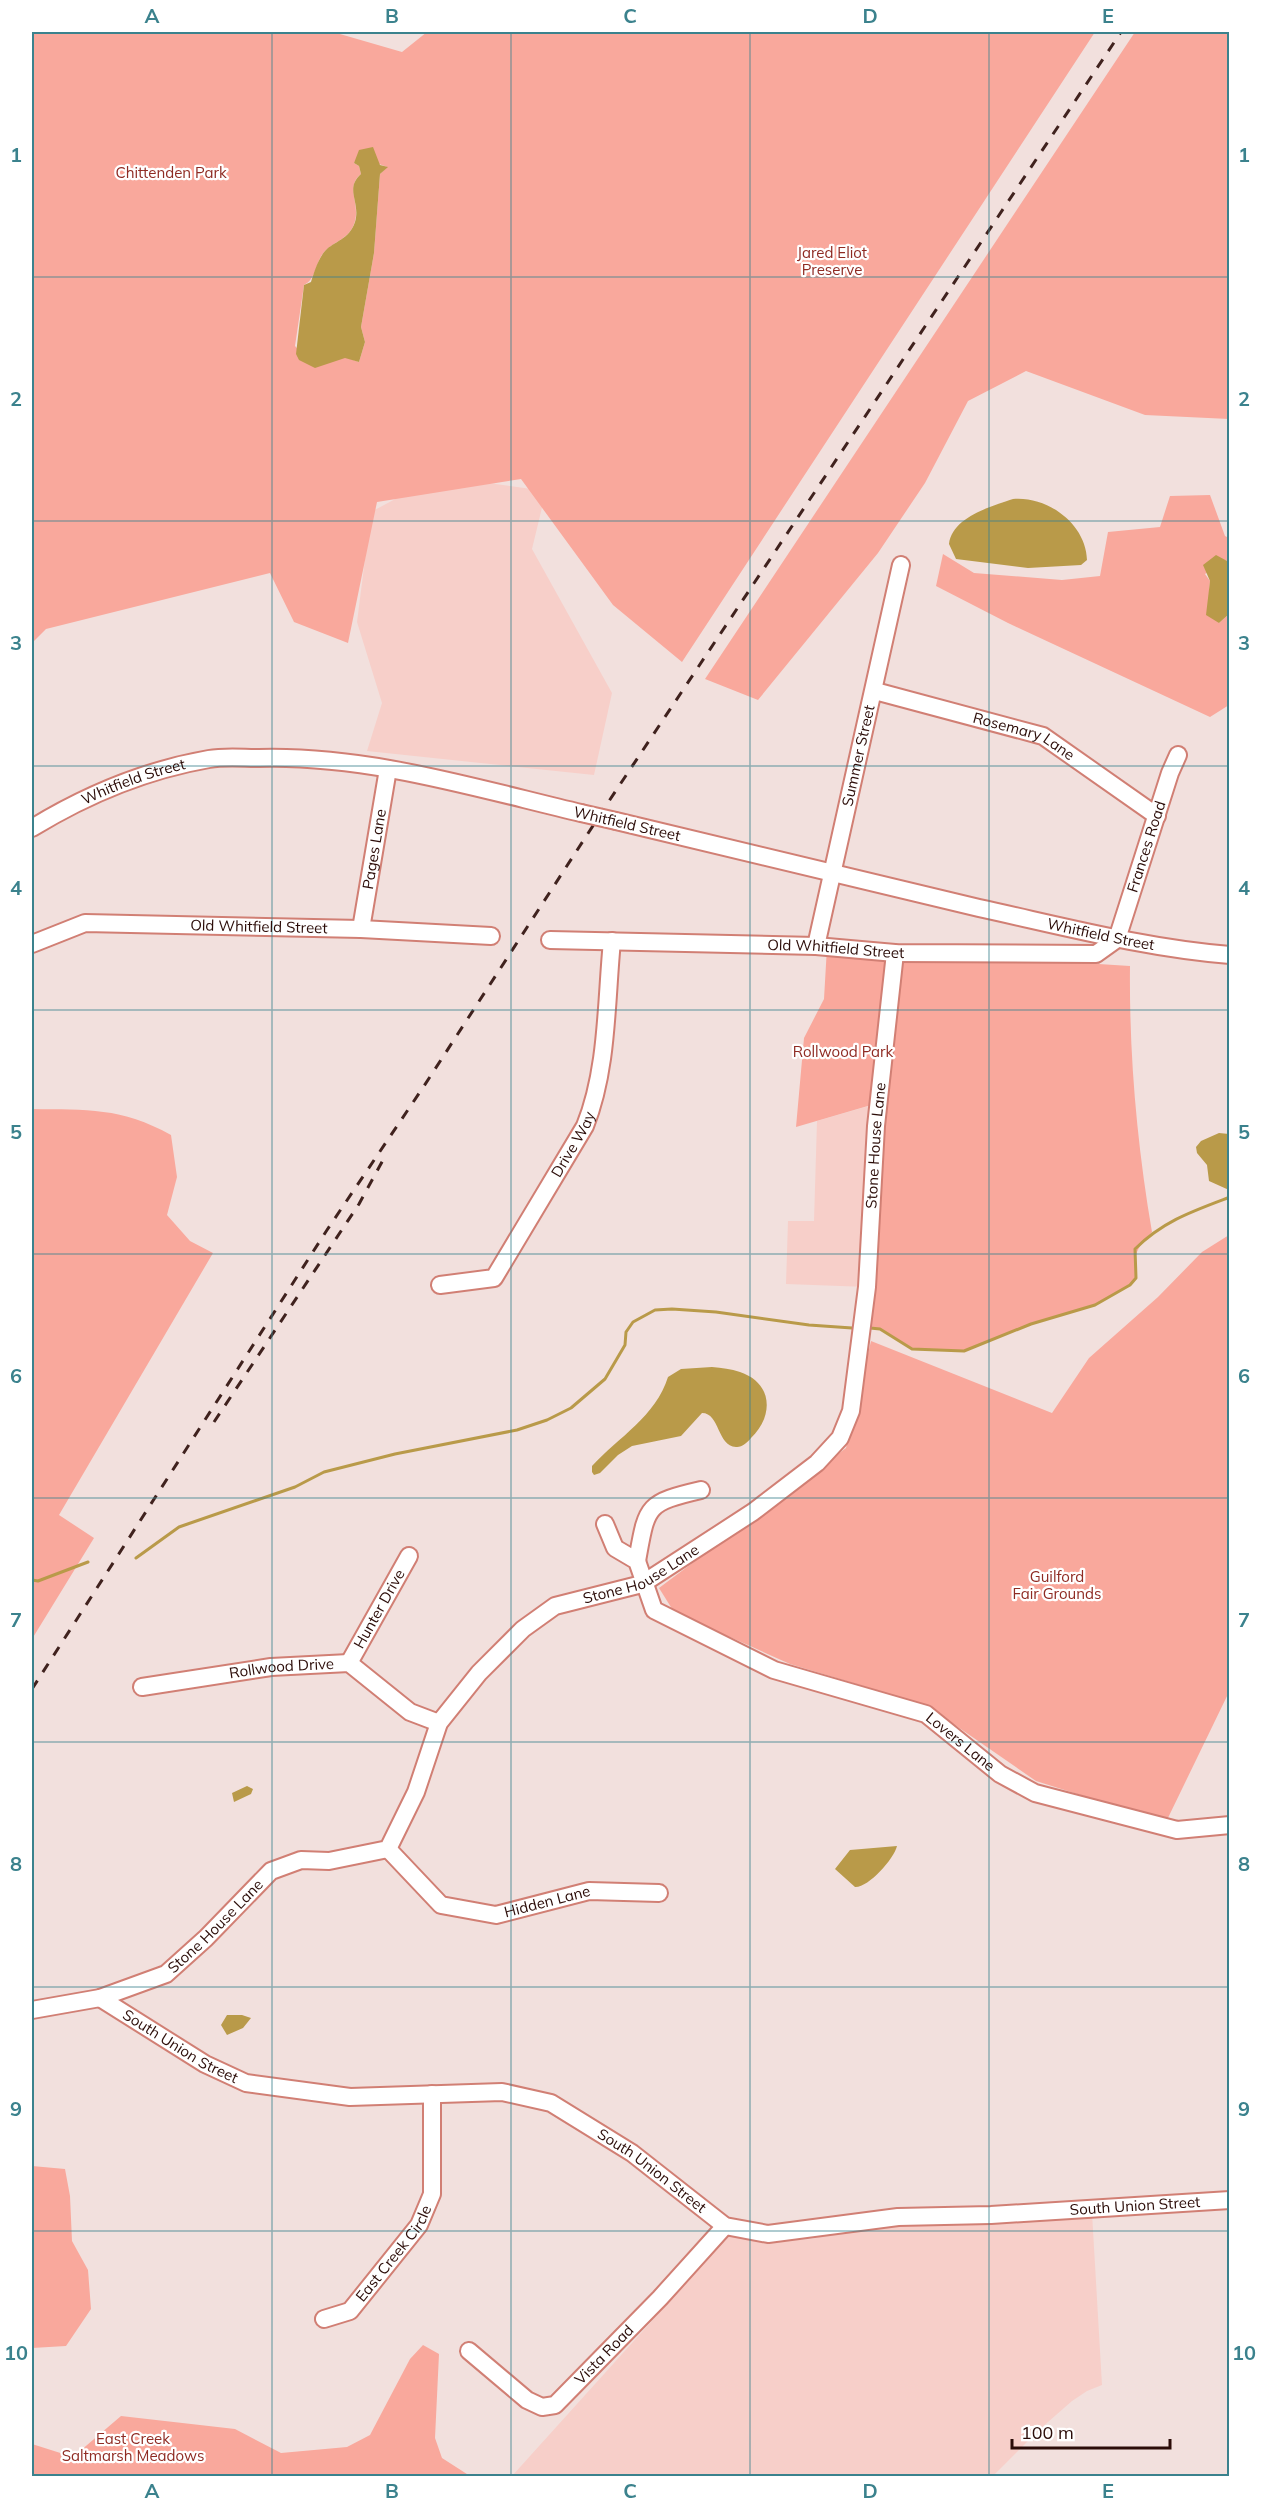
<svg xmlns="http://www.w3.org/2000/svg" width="1261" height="2508" viewBox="0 0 1261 2508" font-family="Mulish,sans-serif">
<rect width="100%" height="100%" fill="#f2e0dd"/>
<path fill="#f7cfc9" d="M 460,479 L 546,491 L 532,549 L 612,693 L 594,775 L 367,751 L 382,703 L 357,622 L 371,512 L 399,497 Z
M 879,1103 L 867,1287 L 786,1284 L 788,1221 L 814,1221 L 817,1121 Z
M 1092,2213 L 1102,2385 L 1087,2391 L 1072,2401 L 1040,2429 L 993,2476 L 512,2476 L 734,2230 L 751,2237 L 782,2241 L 812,2239 L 861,2226 Z"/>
<path fill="#f9a89c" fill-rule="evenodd" d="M 32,32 L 333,32 L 402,52 L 427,32 L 1095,32 L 682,662 L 613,605 L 521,479 L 377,502 L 348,643 L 294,622 L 270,573 L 46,629 L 32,643 ZM 358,156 L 387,167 L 380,174 L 374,253 L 361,327 L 365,342 L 359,362 L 345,357 L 315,367 L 295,346 L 304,285 C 317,279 315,261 325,251 C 336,240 350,239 355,221 C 360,203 345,187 361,174 L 359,166 L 354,163 Z
M 1135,32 L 1229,32 L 1229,419 L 1145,415 L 1026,371 L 968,401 L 925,483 L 878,553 L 758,700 L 705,679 Z
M 1210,495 L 1225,536 L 1229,538 L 1229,562 L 1225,560 L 1205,574 L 1210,581 L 1209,592 L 1219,623 L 1229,614 L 1229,705 L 1210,717 L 1008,623 L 936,586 L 943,554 L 974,573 L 1062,580 L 1100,576 L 1108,532 L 1160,527 L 1170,496 Z
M 827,947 L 1130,966 C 1129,1055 1137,1144 1152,1232 C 1136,1249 1133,1254 1136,1278 L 1130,1285 L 1095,1305 L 1031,1324 L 964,1351 L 912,1349 L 880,1329 L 862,1328 L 878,1103 L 796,1127 L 804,1038 L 824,999 Z
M 32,1109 C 87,1110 121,1107 171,1135 L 177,1177 L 167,1215 L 190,1241 L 213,1253 L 59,1515 L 94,1538 L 32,1639 Z
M 1229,1235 L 1229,1692 L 1166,1822 L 1036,1781 L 926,1705 L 790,1664 L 674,1612 L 659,1588 L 846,1448 L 871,1341 L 1052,1413 L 1089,1358 L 1158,1297 L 1202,1252 Z
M 32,2166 L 65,2169 L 70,2196 L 72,2241 L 88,2270 L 91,2309 L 66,2346 L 32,2348 Z
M 423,2345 L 439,2354 L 435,2438 L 442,2458 L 470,2476 L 32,2476 L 32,2444 L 73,2457 L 121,2416 L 235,2429 L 281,2453 L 347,2447 L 370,2435 L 410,2359 Z"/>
<path fill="#b99a49" d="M 373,147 L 380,165 L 388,167 L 380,174 L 374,253 L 361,327 L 365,342 L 359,362 L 345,358 L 315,368 L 299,360 L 296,354 L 304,285 L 311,282 C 314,273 318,259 325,251 C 334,241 349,240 355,222 C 361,202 344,189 361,174 L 359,166 L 354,163 L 359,150 Z
M 1013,499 C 1048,496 1086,524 1087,560 L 1081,565 L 1028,568 L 956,559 L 949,544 C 952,517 992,506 1013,499 Z
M 1216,555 L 1229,562 L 1229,614 L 1219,623 L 1206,615 L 1210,581 L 1203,565 Z
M 1219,1133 L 1229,1134 L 1229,1190 L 1209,1181 L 1207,1165 L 1197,1153 L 1196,1147 L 1201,1141 Z
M 712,1367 C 722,1368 731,1369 740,1372 C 773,1383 774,1416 751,1438 C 748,1442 741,1448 736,1447 C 717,1446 720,1413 702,1413 L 681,1436 L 632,1446 L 618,1455 L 600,1473 L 594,1475 L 592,1472 L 592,1466 C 619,1437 656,1416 668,1377 L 681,1369 Z
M 247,1786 L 253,1789 L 251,1794 L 234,1802 L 232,1793 Z
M 897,1846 C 894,1859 868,1888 855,1887 L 835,1869 L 850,1850 Z
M 227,2015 L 242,2015 L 251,2018 L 243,2028 L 227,2035 L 221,2025 Z"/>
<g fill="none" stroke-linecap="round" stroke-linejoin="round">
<path stroke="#b99a49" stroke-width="3" d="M 870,1328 L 880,1329 L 912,1349 L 964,1351 L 1031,1324 L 1095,1305 L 1130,1285 L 1136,1278 L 1135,1249 C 1163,1221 1193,1211 1230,1197
M 136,1558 L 179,1527 L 295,1487 L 324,1472 L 395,1454 L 517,1430 L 547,1420 L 571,1408 L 605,1379 L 625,1345 L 626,1332 L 633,1322 L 655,1310 L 672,1309 L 716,1312 L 809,1325 L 852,1328
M 32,1580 L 38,1581 L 88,1562"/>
<g stroke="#d17f74" stroke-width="20">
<g id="minor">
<path id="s1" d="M 875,691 L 1043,736 L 1157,816"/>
<path id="s2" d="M 616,821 C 737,851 858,880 979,908 C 1062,926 1144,948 1230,955"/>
<path id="s3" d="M 32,828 C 86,795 146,770 209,759 C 225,756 243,758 259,758 C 368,755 475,788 581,813"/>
<path id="s4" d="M 361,929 L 388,769"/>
<path id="s5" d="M 550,940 L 816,946 L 895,953 L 1096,954 L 1117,939 L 1170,773 L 1178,755"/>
<path id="s6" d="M 32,944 L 85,923 L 361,929 L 491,936"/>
<path id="s7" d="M 816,946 L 901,565"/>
<path id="s8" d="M 440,1285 L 494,1278 L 585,1126 C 608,1069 606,1001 612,941"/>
<path id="s9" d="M 605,1524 L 615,1548 L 637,1561 L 654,1610 L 774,1670 L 926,1714 L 1000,1774 L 1035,1793 L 1177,1830 L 1230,1825"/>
<path d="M 637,1561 C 647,1506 645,1503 701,1490"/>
<path id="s10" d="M 349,1663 L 409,1556"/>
<path id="s11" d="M 142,1687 L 271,1667 L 349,1663 L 410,1712 L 439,1723"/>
<path id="s12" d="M 388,1849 L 441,1905 L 496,1915 L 589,1891 L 659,1893"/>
<path id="s13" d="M 100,1998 L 205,2064 L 246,2083 L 350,2097 L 502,2092 L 551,2103 L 632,2153 L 725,2226 L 768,2234 L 898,2217 L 991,2215 L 1230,2200"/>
<path id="s14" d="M 32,2010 L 100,1998 L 166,1974 L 206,1938 L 271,1871 L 301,1860 L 329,1861 L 388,1849 L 416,1792 L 439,1723 L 479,1673 L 523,1629 L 555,1606 L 642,1584 L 753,1512 L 817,1463 L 840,1438 L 851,1411 L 867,1287 L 876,1126 L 895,953"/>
<path id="s15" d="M 324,2319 L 350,2311 L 419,2225 L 432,2194 L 432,2094"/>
<path id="s16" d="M 469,2351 L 527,2400 L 542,2407 L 555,2405 L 660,2298 L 725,2226"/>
</g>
</g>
<use href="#minor" stroke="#fff" stroke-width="16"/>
<path stroke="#40221e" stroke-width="3" stroke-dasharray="10 10" stroke-linecap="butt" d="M 214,1422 L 359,1204 L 383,1160
M 32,1689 L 327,1230 L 424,1086 L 611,798 L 1121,32"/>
<g stroke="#d17f74" stroke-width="20" stroke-linecap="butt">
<path id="minor-bridge" d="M 581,813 L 616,821"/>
</g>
<use href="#minor-bridge" stroke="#fff" stroke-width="16"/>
</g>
<path fill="none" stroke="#3b828d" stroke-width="1.5" stroke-opacity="0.55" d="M 272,32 L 272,2476M 511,32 L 511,2476M 750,32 L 750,2476M 989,32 L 989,2476M 32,277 L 1230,277M 32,521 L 1230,521M 32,766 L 1230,766M 32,1010 L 1230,1010M 32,1254 L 1230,1254M 32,1498 L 1230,1498M 32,1742 L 1230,1742M 32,1987 L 1230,1987M 32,2231 L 1230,2231"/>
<g text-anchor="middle" stroke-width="4.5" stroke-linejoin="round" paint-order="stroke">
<g font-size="15" fill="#8f2b23" stroke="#fff">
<text x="171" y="178">Chittenden Park</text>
<text x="832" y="258">Jared Eliot<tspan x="832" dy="17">Preserve</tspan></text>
<text x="843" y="1057">Rollwood Park</text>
<text x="1057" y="1582">Guilford<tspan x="1057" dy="17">Fair Grounds</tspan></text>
<text x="133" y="2444">East Creek<tspan x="133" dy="17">Saltmarsh Meadows</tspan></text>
</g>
<g font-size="15" fill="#2b0c08" stroke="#fff">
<text dy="5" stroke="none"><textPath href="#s1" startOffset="156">Rosemary Lane</textPath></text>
<text dy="5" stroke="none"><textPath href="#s7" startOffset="195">Summer Street</textPath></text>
<text dy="5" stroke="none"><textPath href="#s3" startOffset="112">Whitfield Street</textPath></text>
<text transform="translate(627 824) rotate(13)" y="5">Whitfield Street</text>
<text dy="5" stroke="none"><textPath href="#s5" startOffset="669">Frances Road</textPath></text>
<text dy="5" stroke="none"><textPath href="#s4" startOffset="81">Pages Lane</textPath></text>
<text dy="5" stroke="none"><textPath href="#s6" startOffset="231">Old Whitfield Street</textPath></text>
<text dy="5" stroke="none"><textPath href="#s2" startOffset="498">Whitfield Street</textPath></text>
<text dy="5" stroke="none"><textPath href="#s5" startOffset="286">Old Whitfield Street</textPath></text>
<text dy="5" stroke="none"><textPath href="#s8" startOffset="210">Drive Way</textPath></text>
<text dy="5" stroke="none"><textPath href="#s14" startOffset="1341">Stone House Lane</textPath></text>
<text dy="5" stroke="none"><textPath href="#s14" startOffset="801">Stone House Lane</textPath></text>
<text dy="5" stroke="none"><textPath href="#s10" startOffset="62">Hunter Drive</textPath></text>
<text dy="5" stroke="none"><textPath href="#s11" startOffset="141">Rollwood Drive</textPath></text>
<text dy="5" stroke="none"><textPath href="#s9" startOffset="440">Lovers Lane</textPath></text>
<text dy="5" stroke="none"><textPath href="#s12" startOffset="186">Hidden Lane</textPath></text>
<text dy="5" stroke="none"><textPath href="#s14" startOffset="208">Stone House Lane</textPath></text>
<text dy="5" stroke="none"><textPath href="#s13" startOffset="94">South Union Street</textPath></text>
<text dy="5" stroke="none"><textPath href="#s13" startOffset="598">South Union Street</textPath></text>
<text dy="5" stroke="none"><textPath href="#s13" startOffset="1102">South Union Street</textPath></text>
<text dy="5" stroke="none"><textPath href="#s15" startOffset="100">East Creek Circle</textPath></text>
<text dy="5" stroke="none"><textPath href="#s16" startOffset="176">Vista Road</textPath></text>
</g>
</g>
<rect width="1261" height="2508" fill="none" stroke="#ffffff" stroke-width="66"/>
<path d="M1012 2439v9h158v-9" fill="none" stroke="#2b0c08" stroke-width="3"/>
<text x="1021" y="2439" font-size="18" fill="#2b0c08" stroke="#ffffff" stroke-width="4.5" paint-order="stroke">100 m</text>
<rect x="33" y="33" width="1195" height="2442" fill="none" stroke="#3b828d" stroke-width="2"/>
<g font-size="20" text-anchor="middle" font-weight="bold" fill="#3b828d">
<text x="152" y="23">A</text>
<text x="392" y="23">B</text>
<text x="630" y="23">C</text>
<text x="870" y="23">D</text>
<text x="1108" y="23">E</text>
<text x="16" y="162">1</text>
<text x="1244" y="162">1</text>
<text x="16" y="406">2</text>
<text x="1244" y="406">2</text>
<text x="16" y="650">3</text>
<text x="1244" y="650">3</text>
<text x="16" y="895">4</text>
<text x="1244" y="895">4</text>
<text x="16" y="1139">5</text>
<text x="1244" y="1139">5</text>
<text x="16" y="1383">6</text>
<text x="1244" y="1383">6</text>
<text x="16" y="1627">7</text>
<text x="1244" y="1627">7</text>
<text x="16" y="1871">8</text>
<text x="1244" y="1871">8</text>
<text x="16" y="2116">9</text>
<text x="1244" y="2116">9</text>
<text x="16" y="2360">10</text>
<text x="1244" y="2360">10</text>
<text x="152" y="2498">A</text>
<text x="392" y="2498">B</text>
<text x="630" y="2498">C</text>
<text x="870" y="2498">D</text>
<text x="1108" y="2498">E</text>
</g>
</svg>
